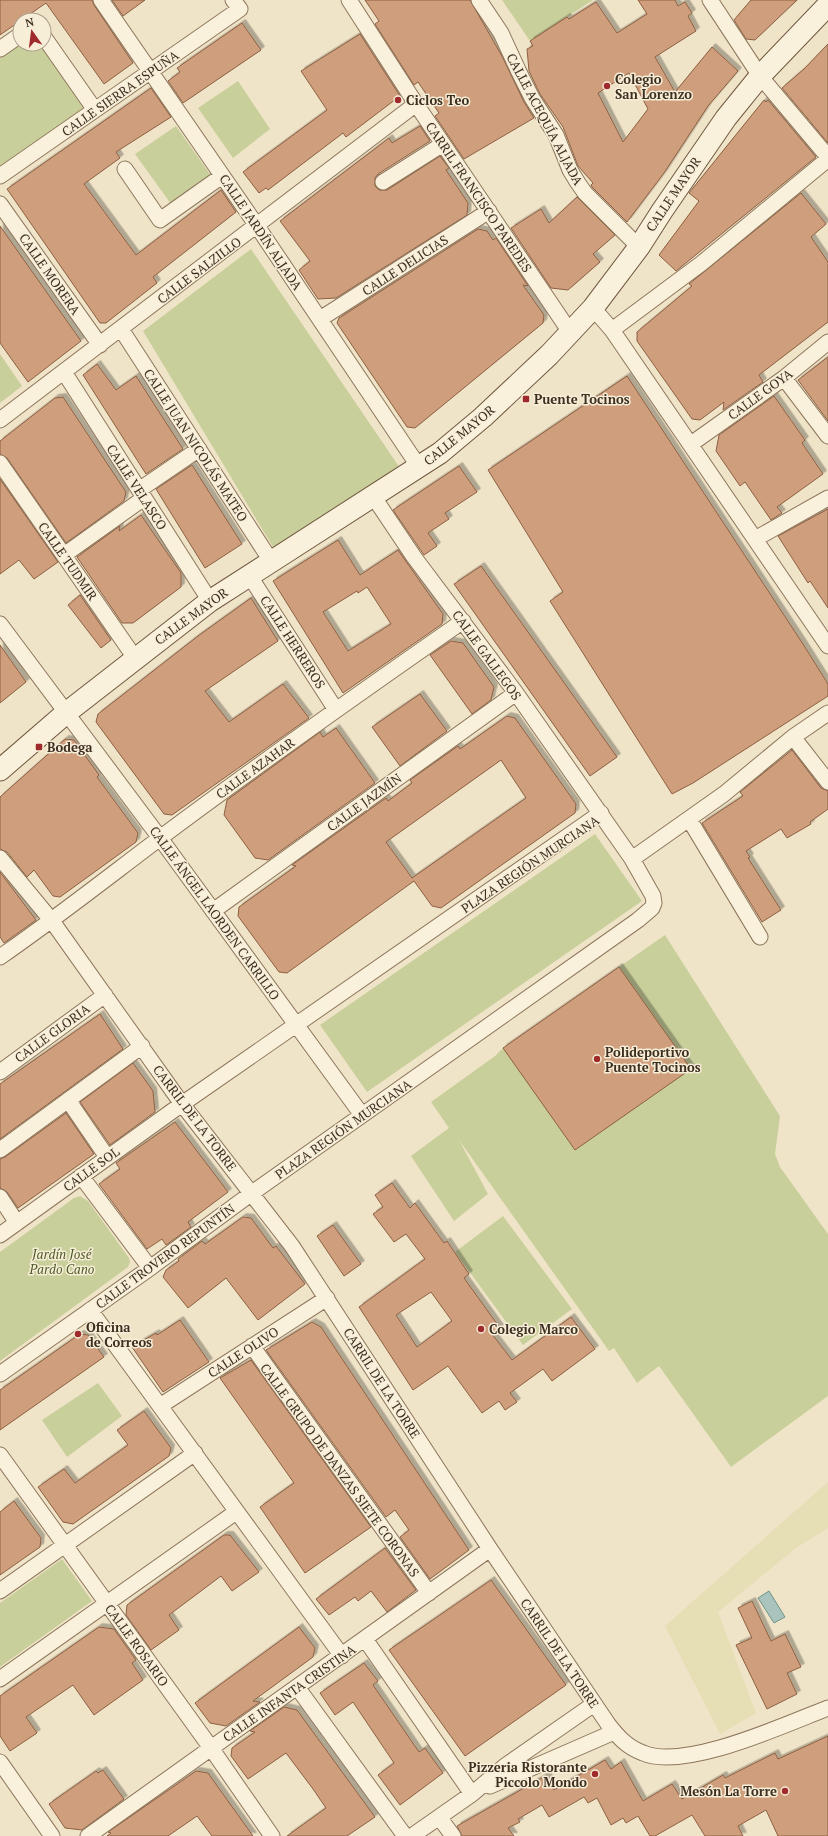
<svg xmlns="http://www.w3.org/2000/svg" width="828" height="1836" viewBox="0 0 828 1836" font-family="'PT Serif',serif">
<defs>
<filter id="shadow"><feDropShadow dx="3.5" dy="-3.5" stdDeviation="0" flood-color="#0004"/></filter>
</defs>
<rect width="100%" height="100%" fill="#f0e4c8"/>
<path fill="#e6deb5" d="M 828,1482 L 828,1528 L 796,1548 L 718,1612 L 756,1713 L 720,1734 L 665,1626 Z"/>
<path fill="#c9cf9b" d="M 502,0 L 593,0 L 530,41 Z
M 20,44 L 44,44 L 95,110 L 0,176 L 0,49 Z
M 238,81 L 270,129 L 233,158 L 198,108 Z
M 176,126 L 210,174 L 171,204 L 135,154 Z
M 251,249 L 400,468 L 273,547 L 143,331 Z
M 0,354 L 22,386 L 0,403 Z
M 595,834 L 642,901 L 367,1092 L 320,1025 Z
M 665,935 L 780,1116 L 775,1154 L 780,1167 L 828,1234 L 828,1396 L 731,1467 L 659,1366 L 637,1383 L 614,1348 L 609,1351 L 459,1140 L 488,1194 L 454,1221 L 411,1156 L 449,1128 L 431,1102 L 495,1056 L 503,1048 Z
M 80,1196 L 88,1201 L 129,1258 L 130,1262 L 128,1267 L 0,1361 L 0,1252 L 74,1198 Z
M 503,1216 L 572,1309 L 523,1345 L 455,1252 Z
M 98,1383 L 122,1416 L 67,1457 L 42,1420 Z
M 62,1559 L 92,1601 L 0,1667 L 0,1603 Z"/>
<path fill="#a9c4bc" stroke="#6f938a" d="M 769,1591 L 785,1617 L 774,1623 L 758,1598 Z"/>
<path fill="#cf9f7d" stroke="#8d5f41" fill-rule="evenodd" filter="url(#shadow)" d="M 0,0 L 92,0 L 94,5 L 133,63 L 104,84 L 46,3 L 0,35 Z
M 112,0 L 145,0 L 123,16 Z
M 365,0 L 470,0 L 503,58 L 524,102 L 534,118 L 464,159 L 435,116 L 439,113 L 418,82 L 414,85 L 375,24 L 379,21 Z
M 638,0 L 675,0 L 678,6 L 685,2 L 692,13 L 688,16 L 696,31 L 655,57 L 675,92 L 712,47 L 738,71 L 708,106 L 664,173 L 627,222 L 592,187 L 591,185 L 593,183 L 578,166 L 563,127 L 540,94 L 529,71 L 527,49 L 533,46 L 530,41 L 567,17 L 569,19 L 596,2 L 617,33 L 647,14 ZM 629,73 L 648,109 L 623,142 L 598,93 Z
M 751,0 L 797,0 L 755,40 L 746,39 L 734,20 Z
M 242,23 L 261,50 L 183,103 L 168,81 L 180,72 L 177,68 Z
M 360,34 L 400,96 L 346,137 L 343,133 L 268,190 L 266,188 L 259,193 L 243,172 L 327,110 L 301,71 Z
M 828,44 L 828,143 L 782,88 L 804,69 Z
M 151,88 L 171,117 L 116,152 L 120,158 L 84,184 L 136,255 L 221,190 L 236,212 L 153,277 L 157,283 L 106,323 L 100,323 L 7,189 Z
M 764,100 L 766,102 L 768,100 L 816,157 L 676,271 L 659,255 L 699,201 L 689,193 Z
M 420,126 L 430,141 L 378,174 L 375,178 L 375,186 L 379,190 L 387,190 L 440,156 L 449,168 L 446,170 L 468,203 L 467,215 L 336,298 L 318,299 L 299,270 L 310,261 L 280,221 L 389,138 L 392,143 Z
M 801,193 L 826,224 L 811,237 L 828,262 L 828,322 L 759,375 L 763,382 L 723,410 L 724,402 L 700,420 L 692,419 L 637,341 L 637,332 L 692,286 L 689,284 Z
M 577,197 L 615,235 L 593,254 L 600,262 L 568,290 L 551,288 L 511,228 L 541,209 L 549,223 Z
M 0,226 L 81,341 L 28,382 L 0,343 Z
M 478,229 L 487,231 L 493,240 L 496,238 L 528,286 L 523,285 L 544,315 L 543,323 L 415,428 L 407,427 L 337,323 L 339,318 Z
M 828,357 L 828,421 L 798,380 Z
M 97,364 L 116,390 L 136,376 L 183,449 L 146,474 L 83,375 Z
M 627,376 L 803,644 L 828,684 L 828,696 L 693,783 L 672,794 L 550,601 L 563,592 L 488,470 Z
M 774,396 L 805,440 L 802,443 L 823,474 L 777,507 L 782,513 L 771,520 L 745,482 L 740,486 L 716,451 L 719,435 Z
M 63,397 L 126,492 L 124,501 L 66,543 L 7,458 L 0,454 L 0,441 L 55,398 Z
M 192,465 L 242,544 L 205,568 L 156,489 Z
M 459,466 L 477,492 L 445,513 L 449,519 L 428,533 L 437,546 L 424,555 L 393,510 Z
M 0,479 L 58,562 L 34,579 L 19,560 L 0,574 Z
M 828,509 L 828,608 L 810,581 L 808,583 L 778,536 Z
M 141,515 L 181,573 L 181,587 L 133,623 L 122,623 L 77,557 L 120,526 L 119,531 Z
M 338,540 L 360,575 L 398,550 L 443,614 L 442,624 L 343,693 L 273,581 ZM 367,587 L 391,624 L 348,651 L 323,612 L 357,591 L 358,593 Z
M 481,566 L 617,757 L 590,776 L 454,584 Z
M 80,595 L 111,640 L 101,648 L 68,605 Z
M 251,598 L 278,641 L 205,691 L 229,722 L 283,684 L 309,718 L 172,815 L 164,814 L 96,722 L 98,714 L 198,636 Z
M 451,641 L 463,643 L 494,687 L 491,700 L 472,714 L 430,655 Z
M 0,645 L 26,682 L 0,703 Z
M 420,694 L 447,731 L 400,766 L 372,727 Z
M 507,716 L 515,718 L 576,804 L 575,813 L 441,908 L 432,906 L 414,881 L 287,973 L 279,972 L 238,916 L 239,907 L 296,866 L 292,865 L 386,798 L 388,801 L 412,783 L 410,780 L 458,746 L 460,749 ZM 501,760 L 526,798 L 412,878 L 386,842 Z
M 336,728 L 375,783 L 268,860 L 255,858 L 224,815 L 227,800 L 320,732 L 323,737 Z
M 65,739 L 74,740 L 99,775 L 97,777 L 138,833 L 136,842 L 60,897 L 53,896 L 34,870 L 27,877 L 7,852 L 0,849 L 0,797 Z
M 792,750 L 821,788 L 828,791 L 828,809 L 810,822 L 811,824 L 787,838 L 781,829 L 746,851 L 750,857 L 748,858 L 781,910 L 762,922 L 702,823 L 743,796 L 740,792 Z
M 0,872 L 36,920 L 4,943 L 0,937 Z
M 619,967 L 691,1069 L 575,1150 L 503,1048 Z
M 100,1014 L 123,1049 L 0,1139 L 0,1084 Z
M 133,1063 L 153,1091 L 155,1112 L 110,1145 L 80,1102 Z
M 66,1113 L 94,1154 L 18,1208 L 7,1192 L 0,1188 L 0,1159 L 5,1157 Z
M 175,1122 L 228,1192 L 188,1222 L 191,1227 L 166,1245 L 162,1239 L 147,1249 L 99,1184 L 120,1169 L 116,1163 Z
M 392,1183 L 410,1208 L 415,1203 L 444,1243 L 447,1241 L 469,1274 L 464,1278 L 500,1328 L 492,1334 L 512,1360 L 571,1317 L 595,1349 L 552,1381 L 543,1369 L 510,1393 L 517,1402 L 505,1410 L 499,1401 L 482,1413 L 448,1366 L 413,1390 L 359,1307 L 425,1259 L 406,1234 L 394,1242 L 373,1214 L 383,1207 L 375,1195 ZM 431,1292 L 452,1321 L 417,1347 L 396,1315 Z
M 243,1217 L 251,1218 L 273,1248 L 276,1246 L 305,1284 L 258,1320 L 226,1278 L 188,1308 L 163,1277 L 166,1270 L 179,1261 L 178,1259 L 202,1241 L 205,1244 Z
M 333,1225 L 361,1264 L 344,1276 L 317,1236 Z
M 180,1320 L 209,1362 L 163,1392 L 132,1347 L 156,1333 L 157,1335 Z
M 312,1322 L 321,1327 L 469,1550 L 430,1579 L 400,1537 L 409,1530 L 395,1510 L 386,1517 L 266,1350 Z
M 80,1334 L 88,1335 L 104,1357 L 0,1430 L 0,1390 Z
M 251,1360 L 371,1527 L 305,1573 L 260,1507 L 294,1483 L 220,1378 Z
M 144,1411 L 171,1448 L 169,1456 L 73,1524 L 63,1522 L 38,1487 L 64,1469 L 75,1483 L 128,1445 L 117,1430 Z
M 14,1501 L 41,1538 L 40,1547 L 0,1575 L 0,1512 Z
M 224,1535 L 230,1535 L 259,1572 L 232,1591 L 221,1576 L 169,1615 L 179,1630 L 151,1650 L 126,1615 L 127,1605 Z
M 385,1548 L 416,1590 L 387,1612 L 371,1591 L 358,1601 L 355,1597 L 329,1615 L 316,1599 Z
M 491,1580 L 566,1685 L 465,1756 L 389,1650 Z
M 752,1601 L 771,1641 L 785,1634 L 801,1667 L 787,1673 L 797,1694 L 767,1709 L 736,1645 L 752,1638 L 738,1608 Z
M 99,1627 L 114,1629 L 136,1660 L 132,1663 L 143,1680 L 94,1715 L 73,1685 L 26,1717 L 37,1733 L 10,1751 L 0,1736 L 0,1696 Z
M 299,1627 L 315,1648 L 313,1657 L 253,1701 L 260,1702 L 226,1726 L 210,1723 L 195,1703 Z
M 364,1663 L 378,1681 L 373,1685 L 419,1752 L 425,1748 L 443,1773 L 400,1805 L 378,1775 L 394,1763 L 353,1702 L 335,1715 L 320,1693 Z
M 284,1707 L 297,1710 L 375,1817 L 347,1836 L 287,1836 L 326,1808 L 313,1789 L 286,1753 L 248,1779 L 231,1756 L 232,1748 L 255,1732 L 250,1731 Z
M 828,1736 L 828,1836 L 778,1836 L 766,1810 L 738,1826 L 743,1836 L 705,1836 L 692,1815 L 655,1836 L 650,1836 L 638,1816 L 626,1823 L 623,1818 L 611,1825 L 597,1798 L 588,1803 L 584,1797 L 549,1817 L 542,1805 L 518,1819 L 520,1822 L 508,1828 L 514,1836 L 462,1836 L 457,1826 L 547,1775 L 554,1790 L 605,1760 L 611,1769 L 621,1762 L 643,1801 L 672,1784 L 682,1799 L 723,1775 L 725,1778 L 775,1753 L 778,1759 Z
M 103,1770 L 124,1799 L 82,1830 L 65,1828 L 49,1804 L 96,1771 L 98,1773 Z
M 196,1771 L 208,1773 L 253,1836 L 212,1836 L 197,1816 L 168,1836 L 107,1836 L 111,1833 L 108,1832 Z"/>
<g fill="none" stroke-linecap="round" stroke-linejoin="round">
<g stroke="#8d765c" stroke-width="17">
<path id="street" d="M 101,0 L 257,226 L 419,467
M 349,0 L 416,104 L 570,332
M 479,0 L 501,33 L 519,72 L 532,98 L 556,135 L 570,170 L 578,183 L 585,193 L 639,247
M 710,0 L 760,76 L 828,157
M 44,37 L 95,110
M 0,49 L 20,35
M 125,169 L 160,220 L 222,176
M 0,176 L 240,9 L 233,0
M 383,182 L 443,144
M 0,204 L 100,345
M 593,308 L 612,330 L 828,646
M 320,319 L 489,211
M 121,329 L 271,561
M 612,330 L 702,263 L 828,159
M 64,372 L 210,601
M 784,378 L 828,436
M 0,420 L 416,104
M 691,444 L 784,378 L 828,342
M 0,463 L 135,658
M 139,490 L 199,449
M 755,539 L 828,498
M 64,555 L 144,498
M 249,575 L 336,710
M 0,624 L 160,838 L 362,1115
M 793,737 L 828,782
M 689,819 L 760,937
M 0,858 L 52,921 L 182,1104 L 292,1246 L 490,1549 L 608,1724 C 618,1737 627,1747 643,1753 C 685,1771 786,1724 828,1708
M 632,859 L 724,794 L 793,737 L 828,713
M 213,911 L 516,693
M 0,957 C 55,919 107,878 160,838 C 260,763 361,692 463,621
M 0,1072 L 105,995
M 68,1100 L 107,1157
M 0,1150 L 142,1046
M 81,1176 L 150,1268
M 0,1197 L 17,1223
M 0,1235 L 182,1104 L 601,813
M 90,1310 L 342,1656
M 252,1346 L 429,1593
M 0,1374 L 150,1268 L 252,1193 L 638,920 L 652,908 L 654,903 L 653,896 L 632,859 L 516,693 L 414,557 L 373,496
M 160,1406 L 327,1298
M 0,1455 L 211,1748 L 272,1836
M 0,1591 L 195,1453
M 365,1639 L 472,1794
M 0,1679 L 236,1512
M 297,1687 L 405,1836
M 0,1762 L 52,1836
M 490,1786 L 614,1732
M 439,1817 L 453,1836
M 88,1836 L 490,1549
M 412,1836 L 472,1794 L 505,1766 L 594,1704"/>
</g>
<g stroke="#6f573f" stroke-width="23">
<path id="secondary" d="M 0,770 L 66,713 L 210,601 L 440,453 L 483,417 L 549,355 L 593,308 L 639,247 L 662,211 L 726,118 L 760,76 L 828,5"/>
</g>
<use href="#street" stroke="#faf1dc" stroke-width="15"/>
<use href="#secondary" stroke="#faf1dc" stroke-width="21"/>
</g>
<g fill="#9e2a2b" stroke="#f7eed8" stroke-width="1.5">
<circle cx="607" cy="86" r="4"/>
<circle cx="398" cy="100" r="4"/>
<rect x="522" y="395" width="8" height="8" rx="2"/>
<rect x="35" y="743" width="8" height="8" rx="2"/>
<circle cx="597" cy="1059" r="4"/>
<circle cx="481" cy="1329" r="4"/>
<circle cx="78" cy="1334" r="4"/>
<circle cx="595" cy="1774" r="4"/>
<circle cx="785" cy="1791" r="4"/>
</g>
<g text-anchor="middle" stroke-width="3" stroke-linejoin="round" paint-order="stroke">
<g font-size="13" font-weight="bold" fill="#3d2e20" stroke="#f7eed8" text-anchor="start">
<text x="615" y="84">Colegio<tspan x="615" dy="15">San Lorenzo</tspan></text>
<text x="406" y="105">Ciclos Teo</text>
<text x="534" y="404">Puente Tocinos</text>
<text x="47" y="752">Bodega</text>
<text x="605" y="1057">Polideportivo<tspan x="605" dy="15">Puente Tocinos</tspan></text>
<text x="86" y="1332">Oficina<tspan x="86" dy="15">de Correos</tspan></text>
<text x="489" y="1334">Colegio Marco</text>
<text x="587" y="1772" text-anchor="end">Pizzeria Ristorante<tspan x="587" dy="15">Piccolo Mondo</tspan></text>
<text x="777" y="1796" text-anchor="end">Mesón La Torre</text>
</g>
<g font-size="13" fill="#3d2e20" stroke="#f7eed8">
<text transform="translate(120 93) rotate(-35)" y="5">CALLE SIERRA ESPUÑA</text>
<text transform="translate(545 119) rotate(62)" y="5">CALLE ACEQUÍA ALJADA</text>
<text transform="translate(673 194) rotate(-56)" y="5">CALLE MAYOR</text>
<text transform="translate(479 197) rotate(56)" y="5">CARRIL FRANCISCO PAREDES</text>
<text transform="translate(261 232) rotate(56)" y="5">CALLE JARDÍN ALJADA</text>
<text transform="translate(405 265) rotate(-33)" y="5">CALLE DELICIAS</text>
<text transform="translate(199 270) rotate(-37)" y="5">CALLE SALZILLO</text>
<text transform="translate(50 274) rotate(55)" y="5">CALLE MORERA</text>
<text transform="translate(760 394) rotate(-36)" y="5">CALLE GOYA</text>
<text transform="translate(459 435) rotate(-39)" y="5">CALLE MAYOR</text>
<text transform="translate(196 445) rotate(57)" y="5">CALLE JUAN NICOLÁS MATEO</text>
<text transform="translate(137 487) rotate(57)" y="5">CALLE VELASCO</text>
<text transform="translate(68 561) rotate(55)" y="5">CALLE TUDMIR</text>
<text transform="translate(191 616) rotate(-36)" y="5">CALLE MAYOR</text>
<text transform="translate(293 642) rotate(57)" y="5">CALLE HERREROS</text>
<text transform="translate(487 655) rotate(54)" y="5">CALLE GALLEGOS</text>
<text transform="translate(255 768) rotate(-36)" y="5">CALLE AZAHAR</text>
<text transform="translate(364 802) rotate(-36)" y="5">CALLE JAZMÍN</text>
<text transform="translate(530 864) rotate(-34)" y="5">PLAZA REGIÓN MURCIANA</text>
<text transform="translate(215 913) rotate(54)" y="5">CALLE ÁNGEL LAORDEN CARRILLO</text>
<text transform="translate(52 1033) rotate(-36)" y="5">CALLE GLORIA</text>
<text transform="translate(195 1118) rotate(53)" y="5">CARRIL DE LA TORRE</text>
<text transform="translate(343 1129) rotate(-35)" y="5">PLAZA REGIÓN MURCIANA</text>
<text transform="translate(91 1169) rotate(-36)" y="5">CALLE SOL</text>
<text transform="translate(165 1256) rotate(-36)" y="5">CALLE TROVERO REPUNTÍN</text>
<text transform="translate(243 1352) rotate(-33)" y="5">CALLE OLIVO</text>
<text transform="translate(382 1383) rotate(57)" y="5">CARRIL DE LA TORRE</text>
<text transform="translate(340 1470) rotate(54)" y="5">CALLE GRUPO DE DANZAS SIETE CORONAS</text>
<text transform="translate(137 1645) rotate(54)" y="5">CALLE ROSARIO</text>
<text transform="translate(560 1653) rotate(56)" y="5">CARRIL DE LA TORRE</text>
<text transform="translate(289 1693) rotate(-35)" y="5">CALLE INFANTA CRISTINA</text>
</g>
<g font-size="13" font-style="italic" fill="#4d5a26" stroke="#f7eed8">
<text x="62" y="1259">Jardín José<tspan x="62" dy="15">Pardo Cano</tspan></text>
</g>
</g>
<g transform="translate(32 32) rotate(346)"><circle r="19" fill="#f7eed8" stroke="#ada18e"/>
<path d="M0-3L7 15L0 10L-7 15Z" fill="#9e2a2b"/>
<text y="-6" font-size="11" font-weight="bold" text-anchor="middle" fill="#3d2e20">N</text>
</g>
</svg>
